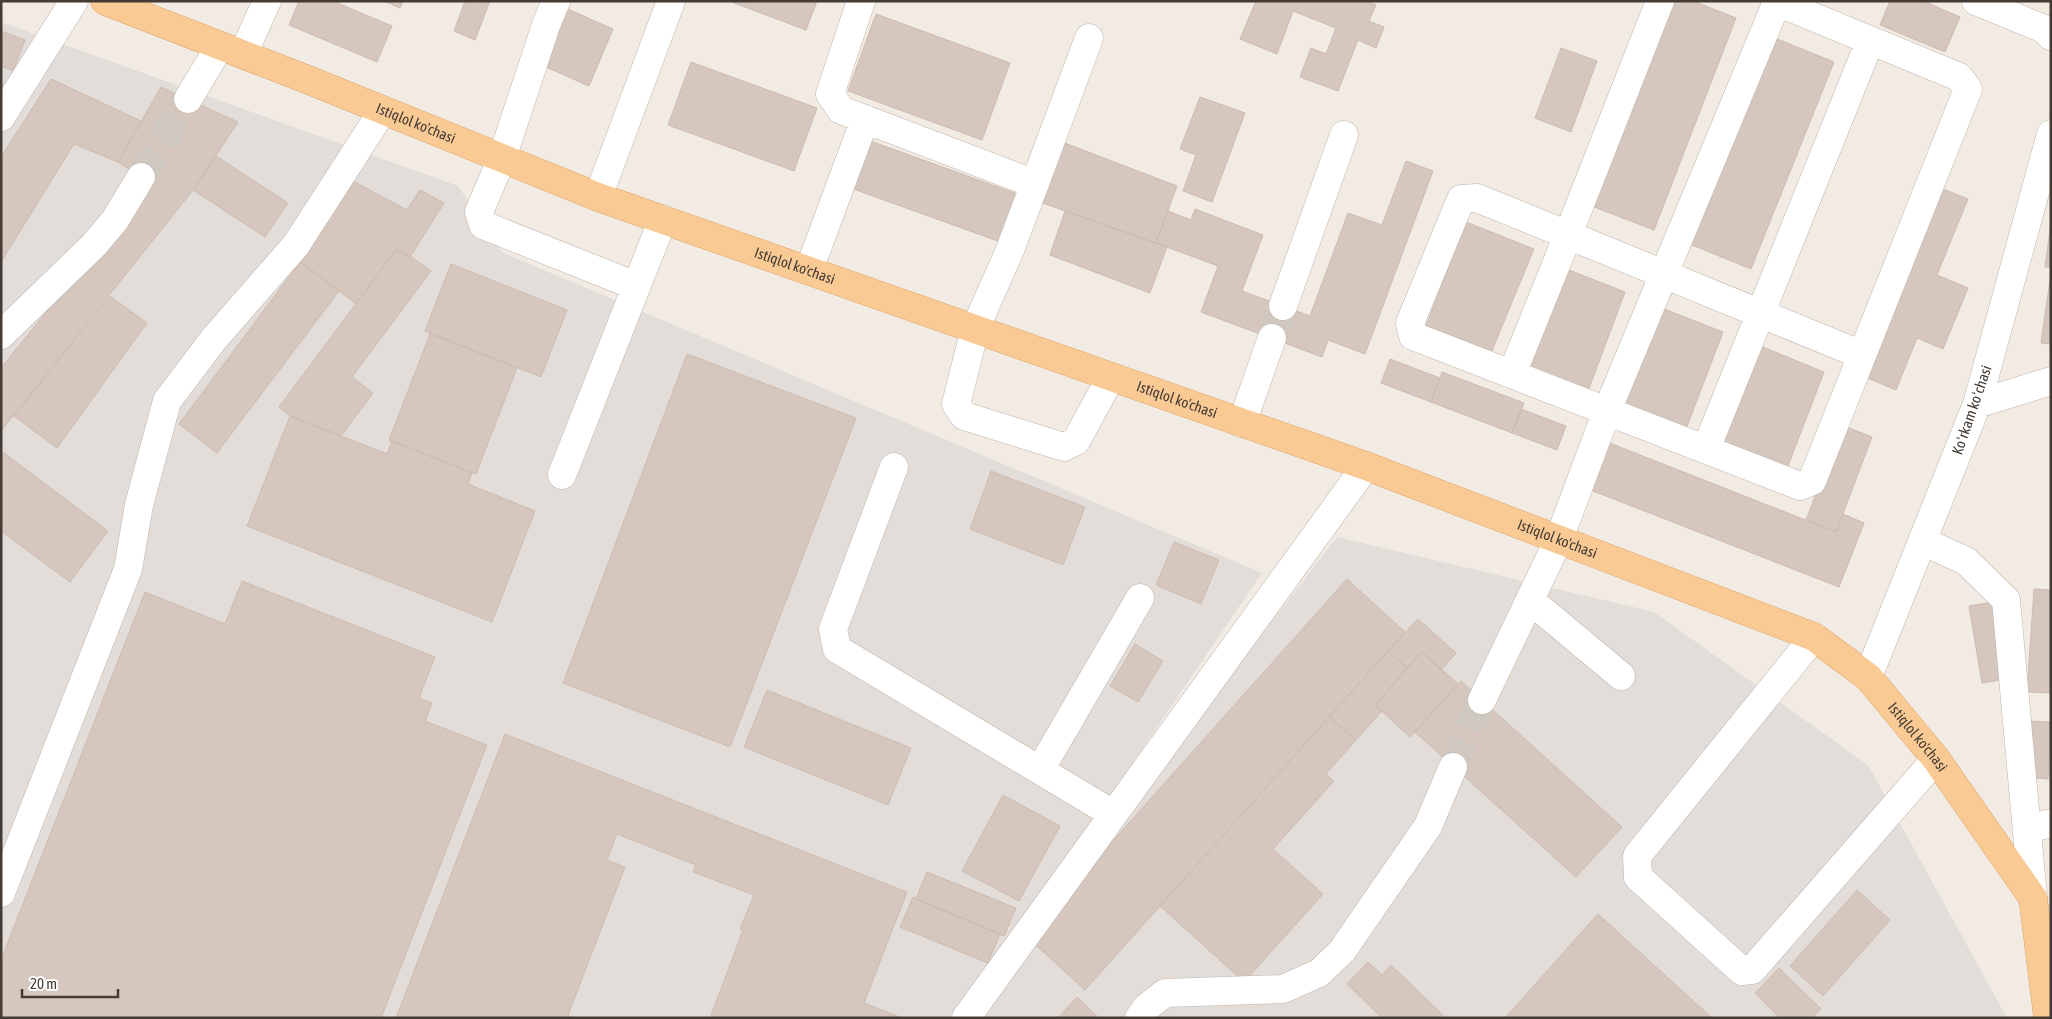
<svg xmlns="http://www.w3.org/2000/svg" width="2052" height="1019" viewBox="0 0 2052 1019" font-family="'Asap Condensed',sans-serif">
<rect width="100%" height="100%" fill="#f1ebe4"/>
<path fill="#e3ddd9" d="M 1,22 L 458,186 L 503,253 L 1262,573 L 959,1018 L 1,1018 Z
M 1337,537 L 1654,612 L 1868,765 L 2007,1018 L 976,1018 L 1177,744 Z"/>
<path fill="#d5c7bd" stroke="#cdbbae" d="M 299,1 L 333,1 L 392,26 L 377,62 L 289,25 Z
M 384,1 L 403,1 L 400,8 Z
M 465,1 L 490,1 L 475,40 L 454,31 Z
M 729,1 L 817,1 L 806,30 Z
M 1256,1 L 1367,1 L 1376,5 L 1369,21 L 1384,27 L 1376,48 L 1358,40 L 1338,91 L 1300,77 L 1311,48 L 1326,54 L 1336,28 L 1293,11 L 1277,54 L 1240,39 Z
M 1668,1 L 1693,1 L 1736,18 L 1654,230 L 1589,205 Z
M 1890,1 L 1923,1 L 1960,17 L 1945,52 L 1880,25 Z
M 563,7 L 613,29 L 589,86 L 539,64 Z
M 876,14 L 1010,63 L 982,140 L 848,91 Z
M 1,31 L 25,40 L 13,71 L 1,66 Z
M 1770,36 L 1834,62 L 1751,269 L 1687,243 Z
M 1561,48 L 1597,61 L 1571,132 L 1535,118 Z
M 691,62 L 817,108 L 794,171 L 668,125 Z
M 51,79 L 141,121 L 118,162 L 74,144 L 1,262 L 1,157 Z
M 161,87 L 238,122 L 193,190 L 1,431 L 1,368 L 151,183 L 118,162 Z
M 1200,97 L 1245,113 L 1212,202 L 1183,191 L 1196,155 L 1180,149 Z
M 862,138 L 1023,196 L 1006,244 L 845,186 Z
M 1062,142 L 1177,186 L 1156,243 L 1040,202 Z
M 216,156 L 288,203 L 265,237 L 193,190 Z
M 1406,161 L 1433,171 L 1365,354 L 1328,340 L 1322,357 L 1201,312 L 1218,266 L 1156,243 L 1168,211 L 1191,220 L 1195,209 L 1263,235 L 1242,291 L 1310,316 L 1348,213 L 1382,225 Z
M 349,179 L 407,210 L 420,190 L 444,203 L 410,257 L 396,250 L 356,304 L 292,255 Z
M 1938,187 L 1968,199 L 1937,275 L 1968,288 L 1943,349 L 1917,338 L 1896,390 L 1860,375 Z
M 1065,211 L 1167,247 L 1150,293 L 1050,255 Z
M 1466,222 L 1534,249 L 1491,353 L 1426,326 Z
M 2051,222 L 2051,267 L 2045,267 Z
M 396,250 L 410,256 L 431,271 L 352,377 L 373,393 L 341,436 L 290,416 L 279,407 Z
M 300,262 L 339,291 L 217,453 L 179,424 Z
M 451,264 L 567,310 L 541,377 L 425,331 Z
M 1564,268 L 1625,292 L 1588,391 L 1526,367 Z
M 2051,273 L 2051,344 L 2041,343 Z
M 110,296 L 147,323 L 57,448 L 14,416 Z
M 1659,307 L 1723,332 L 1686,429 L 1622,404 Z
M 430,334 L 517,368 L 476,474 L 389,440 Z
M 1758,345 L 1824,372 L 1786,471 L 1720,444 Z
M 687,354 L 856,418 L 730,747 L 563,683 Z
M 1390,359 L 1440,378 L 1431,402 L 1381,383 Z
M 1442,372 L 1524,403 L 1512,433 L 1431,402 Z
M 1521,409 L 1566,426 L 1557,450 L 1512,433 Z
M 290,416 L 387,454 L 392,441 L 472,473 L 468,484 L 535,511 L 492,622 L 247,526 Z
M 1842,425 L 1872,437 L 1836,532 L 1806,520 Z
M 1602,440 L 1836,532 L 1843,514 L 1864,523 L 1839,587 L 1583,487 Z
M 4,453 L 108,531 L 70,582 L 1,531 L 1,457 Z
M 991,471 L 1085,507 L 1063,565 L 970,529 Z
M 1174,542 L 1219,560 L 1201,604 L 1156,585 Z
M 1347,579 L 1405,632 L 1085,990 L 1027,937 Z
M 242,581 L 435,657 L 419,698 L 432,703 L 425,721 L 487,745 L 381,1018 L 1,1018 L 1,960 L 145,592 L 225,624 Z
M 2034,589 L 2051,590 L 2051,693 L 2027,692 Z
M 1994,602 L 2007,679 L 1982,683 L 1969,606 Z
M 1418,619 L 1456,653 L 1441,670 L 1422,652 L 1407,668 L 1388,651 Z
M 1135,644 L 1163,661 L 1138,702 L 1110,686 Z
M 1388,651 L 1407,668 L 1375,705 L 1382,711 L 1356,740 L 1329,717 Z
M 1422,652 L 1458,684 L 1410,737 L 1375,705 Z
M 1461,681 L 1622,827 L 1576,877 L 1415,732 Z
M 767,690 L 911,748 L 888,805 L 744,747 Z
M 1329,717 L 1356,740 L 1326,774 L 1334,781 L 1273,849 L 1323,894 L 1244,982 L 1160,906 Z
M 2028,721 L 2051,722 L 2048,779 L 2025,777 Z
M 505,734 L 907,892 L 864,1003 L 902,1018 L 710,1018 L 743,930 L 740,929 L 754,895 L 693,872 L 696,865 L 617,834 L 607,860 L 625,867 L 568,1015 L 574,1018 L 396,1018 Z
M 1003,795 L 1060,826 L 1019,901 L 962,871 Z
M 927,872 L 1016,908 L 1004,936 L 916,899 Z
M 1857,890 L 1890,920 L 1823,996 L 1790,966 Z
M 913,897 L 1000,934 L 988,963 L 900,927 Z
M 1598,914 L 1712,1018 L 1505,1018 Z
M 1368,962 L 1382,975 L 1391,965 L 1443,1015 L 1440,1018 L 1382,1018 L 1347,984 Z
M 1779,968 L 1821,1009 L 1812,1018 L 1780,1018 L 1755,993 Z
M 1077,997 L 1097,1016 L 1096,1018 L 1058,1018 Z"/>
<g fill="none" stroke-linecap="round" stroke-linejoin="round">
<path stroke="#cec8c1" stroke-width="28" stroke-dasharray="28 14" stroke-linecap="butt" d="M 141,177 L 188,99
M 1272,338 L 1283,306
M 1453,767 L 1482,700"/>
<g stroke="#bfb4aa" stroke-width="29">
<path id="minor" d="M 556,1 L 546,25 L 502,158 L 479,212 L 483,225 L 636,286
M 861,1 L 830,94 L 841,110 L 1035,184
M 1660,1 L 1568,235 L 1477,198 L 1461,199 L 1410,323 L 1413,336 L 1800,486 L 1812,481 L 1968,89 L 1959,77 L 1775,1
M 1976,1 L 2044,29 L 2051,36
M 1089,38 L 1010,250 L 975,329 L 956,404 L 964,416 L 1064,447 L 1076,441 L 1111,377
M 243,54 L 267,1
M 188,99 L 220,46
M 1,117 L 74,1
M 598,197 L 671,1
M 809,270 L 865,119
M 1283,306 L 1344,135
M 1,335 L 94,245 L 115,220 L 141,177
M 1512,374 L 1568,235 L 1862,355
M 1977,404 L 2051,381
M 1242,423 L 1272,338
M 1706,449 L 1870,41
M 894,467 L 833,629 L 837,649 L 1113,814
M 562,475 L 663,219
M 1922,541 L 1966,561 L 2006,600 L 2033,898
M 1530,600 L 1621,676
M 1814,637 L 1637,856 L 1638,877 L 1742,971 L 1752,970 L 1936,759
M 1868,677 L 1977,404 L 2051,134
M 1482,700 L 1559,539 L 1607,411 L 1777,2
M 1040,770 L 1140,598
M 2027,829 L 2051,823
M 1,893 L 128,569 L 139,505 L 167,401 L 213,340 L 296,245 L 383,110
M 966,1018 L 1366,466
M 1139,1018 L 1147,1007 L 1165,993 L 1283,989 L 1319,973 L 1342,951 L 1428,826 L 1453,767"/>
</g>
<g stroke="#dea466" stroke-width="29">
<g id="major">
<path id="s1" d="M 105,1 L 306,79 L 598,197 L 1366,466 L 1814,637 L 1868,677 L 1936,759 L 2033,898 L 2048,1018"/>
</g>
</g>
<use href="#minor" stroke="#fff" stroke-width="28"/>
<use href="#major" stroke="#faca95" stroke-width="28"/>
</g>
<g text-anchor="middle" stroke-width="4" stroke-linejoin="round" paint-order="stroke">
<g font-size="15" fill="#433b34" stroke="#fff">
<text dy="5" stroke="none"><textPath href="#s1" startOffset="334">Istiqlol ko'chasi</textPath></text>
<text dy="5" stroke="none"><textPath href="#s1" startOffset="739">Istiqlol ko'chasi</textPath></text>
<text dy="5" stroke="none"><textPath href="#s1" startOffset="1144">Istiqlol ko'chasi</textPath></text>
<text transform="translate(1972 410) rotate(-71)" y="5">Koʻrkam koʻchasi</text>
<text dy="5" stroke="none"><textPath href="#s1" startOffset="1549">Istiqlol ko'chasi</textPath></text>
<text dy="5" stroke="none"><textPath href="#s1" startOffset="1969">Istiqlol ko'chasi</textPath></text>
</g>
</g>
<rect width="2052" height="1019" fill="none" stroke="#433b34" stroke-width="5"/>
<path d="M22 989v8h96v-8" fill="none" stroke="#433b34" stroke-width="2.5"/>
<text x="30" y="989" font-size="15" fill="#433b34" stroke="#ffffff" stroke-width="4" paint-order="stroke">20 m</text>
</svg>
